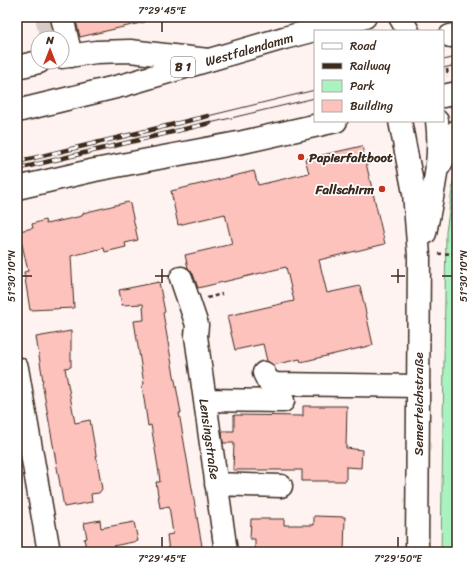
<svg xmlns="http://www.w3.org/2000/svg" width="474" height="569" viewBox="0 0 474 569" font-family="Sriracha,sans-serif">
<rect width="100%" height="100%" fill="#fff3f2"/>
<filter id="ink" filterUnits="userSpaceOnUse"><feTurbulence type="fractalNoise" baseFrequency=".025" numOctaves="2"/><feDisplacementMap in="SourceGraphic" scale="8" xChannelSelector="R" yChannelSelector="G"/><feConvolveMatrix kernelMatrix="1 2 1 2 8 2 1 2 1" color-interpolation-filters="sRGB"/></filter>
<g filter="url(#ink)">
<path fill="#aaf2bf" stroke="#728e6e" d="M 457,167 L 457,552 L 441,552 L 446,232 L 454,176 Z"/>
<path fill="#fec2bc" stroke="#3b2a1e" d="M 75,17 L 144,17 L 145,22 L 80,37 Z
M 362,146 L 385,244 L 319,260 L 327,293 L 360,286 L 373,345 L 301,362 L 300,359 L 273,365 L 267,361 L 263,344 L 235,350 L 227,316 L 294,301 L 286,267 L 198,288 L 193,274 L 188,268 L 185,255 L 232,244 L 225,214 L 178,225 L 171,191 L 254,171 L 258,185 L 309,173 L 305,159 Z
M 128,202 L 130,204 L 138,240 L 125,243 L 126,247 L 105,252 L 104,248 L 71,256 L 74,308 L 30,310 L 24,272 L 28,271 L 19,231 L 33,228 L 32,224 L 45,220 L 46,224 L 82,216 L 83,213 Z
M 159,282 L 165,312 L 163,313 L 169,348 L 181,413 L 179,413 L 183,436 L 203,552 L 169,552 L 167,535 L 173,534 L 169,506 L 160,508 L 156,482 L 160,482 L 159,473 L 151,425 L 148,426 L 142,385 L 144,384 L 134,321 L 144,320 L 143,304 L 122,305 L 119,290 Z
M 71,331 L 71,367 L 65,368 L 75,423 L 90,420 L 102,489 L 99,493 L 91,494 L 92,502 L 64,507 L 42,382 L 43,381 L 36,337 Z
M 303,406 L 347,406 L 346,448 L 362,450 L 361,468 L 346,467 L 346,481 L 302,481 L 302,470 L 233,470 L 234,443 L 223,443 L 222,431 L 234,431 L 234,415 L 303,416 Z
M 314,516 L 345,517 L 344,552 L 255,552 L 255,539 L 250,539 L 251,519 L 284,519 L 284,525 L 314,525 Z
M 100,520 L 101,528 L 134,522 L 138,541 L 113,546 L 114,549 L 87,552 L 84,539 L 87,538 L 84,523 Z"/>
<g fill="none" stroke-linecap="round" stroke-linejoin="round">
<path stroke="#d8cbc8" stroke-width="22" stroke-dasharray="22 11" stroke-linecap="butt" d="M 46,17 L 51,38"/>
<g stroke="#3b2a1e" stroke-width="25">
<path id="minor" d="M 62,17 L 71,56
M 450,36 L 457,34
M 62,57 L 96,52 L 130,51 L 208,60
M 17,67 L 39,62
M 181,278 L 197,325 L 196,336 L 226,552
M 17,368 L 49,552
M 264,373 L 268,381 L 276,384 L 418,386
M 205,400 L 283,401
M 216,484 L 281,486"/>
</g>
<g stroke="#3b2a1e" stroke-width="25">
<path id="major" d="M 400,17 L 408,31
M 443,96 L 457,93
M 17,111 L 124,85 L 284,38 L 365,17
M 400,121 L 414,193 L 419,256 L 417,552
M 440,165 L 457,131
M 17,188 L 95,170 L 243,142 L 336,121
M 425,233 C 432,198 442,156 437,121"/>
</g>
<path stroke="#3b2a1e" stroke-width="2.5" stroke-dasharray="4 3" stroke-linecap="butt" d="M 37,17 L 43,20
M 447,69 L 448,76
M 438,254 L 457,253
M 207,298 L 222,294"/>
<use href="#minor" stroke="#fff" stroke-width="22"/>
<use href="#major" stroke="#fff" stroke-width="22"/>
<path stroke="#3b2a1e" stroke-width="1" d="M 443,60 L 457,57
M 443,68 L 457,65
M 208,116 L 315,90
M 210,123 L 315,98"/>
<g stroke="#3b2a1e" stroke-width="4.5">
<path id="rail" d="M 17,162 L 208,116
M 17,169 L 210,123"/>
</g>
<use href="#rail" stroke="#fff" stroke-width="3" stroke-dasharray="9" stroke-linecap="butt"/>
</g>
</g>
<path fill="none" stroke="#3b2a1e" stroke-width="1.5" d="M 162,22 L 162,32M 162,269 L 162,283M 398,269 L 398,283M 22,276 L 32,276M 155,276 L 169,276M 391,276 L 405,276M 442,276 L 452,276M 162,537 L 162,547M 398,537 L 398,547"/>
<g fill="#c8321e" stroke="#fff" stroke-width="1.5">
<circle cx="301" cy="157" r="4"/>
<circle cx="382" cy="189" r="4"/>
</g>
<g text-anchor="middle" stroke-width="3.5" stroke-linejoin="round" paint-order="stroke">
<rect fill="#fff" stroke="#766a62" stroke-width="1" x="171" y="57" width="24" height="20" rx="3"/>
<g font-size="12" font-weight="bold" fill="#3b2a1e">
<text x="183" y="71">B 1</text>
</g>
<g font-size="13" fill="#3b2a1e" stroke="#fff">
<text transform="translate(249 49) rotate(-16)" y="5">Westfalendamm</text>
<text transform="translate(418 404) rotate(-90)" y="5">Semerteichstraße</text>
<text transform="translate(210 439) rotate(82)" y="5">Lensingstraße</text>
</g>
<g font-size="13" font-weight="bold" fill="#3b2a1e" stroke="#fff" text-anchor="start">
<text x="309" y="162">Papierfaltboot</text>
<text x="374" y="194" text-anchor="end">Fallschirm</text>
</g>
</g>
<rect width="474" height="569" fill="none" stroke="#fff" stroke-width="44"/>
<rect x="314" y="30" width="130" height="92" fill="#ffffff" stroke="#b1aaa5"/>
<rect x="322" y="43" width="20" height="6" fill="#ffffff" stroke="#b1aaa5"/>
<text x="350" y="50" font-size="12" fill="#3b2a1e">Road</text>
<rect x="322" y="63" width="20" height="6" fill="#3b2a1e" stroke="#b1aaa5"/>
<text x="350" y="70" font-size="12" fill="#3b2a1e">Railway</text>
<rect x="322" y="80" width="20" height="12" fill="#aaf2bf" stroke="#b1aaa5"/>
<text x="350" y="90" font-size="12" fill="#3b2a1e">Park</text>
<rect x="322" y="100" width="20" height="12" fill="#fec2bc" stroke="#b1aaa5"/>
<text x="350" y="110" font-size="12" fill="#3b2a1e">Building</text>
<g transform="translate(50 50)"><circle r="19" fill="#ffffff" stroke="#b1aaa5"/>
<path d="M0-3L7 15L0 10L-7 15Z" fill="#c8321e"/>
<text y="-6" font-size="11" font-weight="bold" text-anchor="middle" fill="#3b2a1e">N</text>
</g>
<rect x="22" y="22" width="430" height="525" fill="none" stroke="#3b2a1e" stroke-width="1.5"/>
<g font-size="10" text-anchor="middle" fill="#3b2a1e">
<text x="162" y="14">7°29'45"E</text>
<text transform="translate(11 276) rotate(-90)" y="4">51°30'10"N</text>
<text transform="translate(463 276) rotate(-90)" y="4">51°30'10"N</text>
<text x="162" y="562">7°29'45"E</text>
<text x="398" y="562">7°29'50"E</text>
</g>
</svg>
